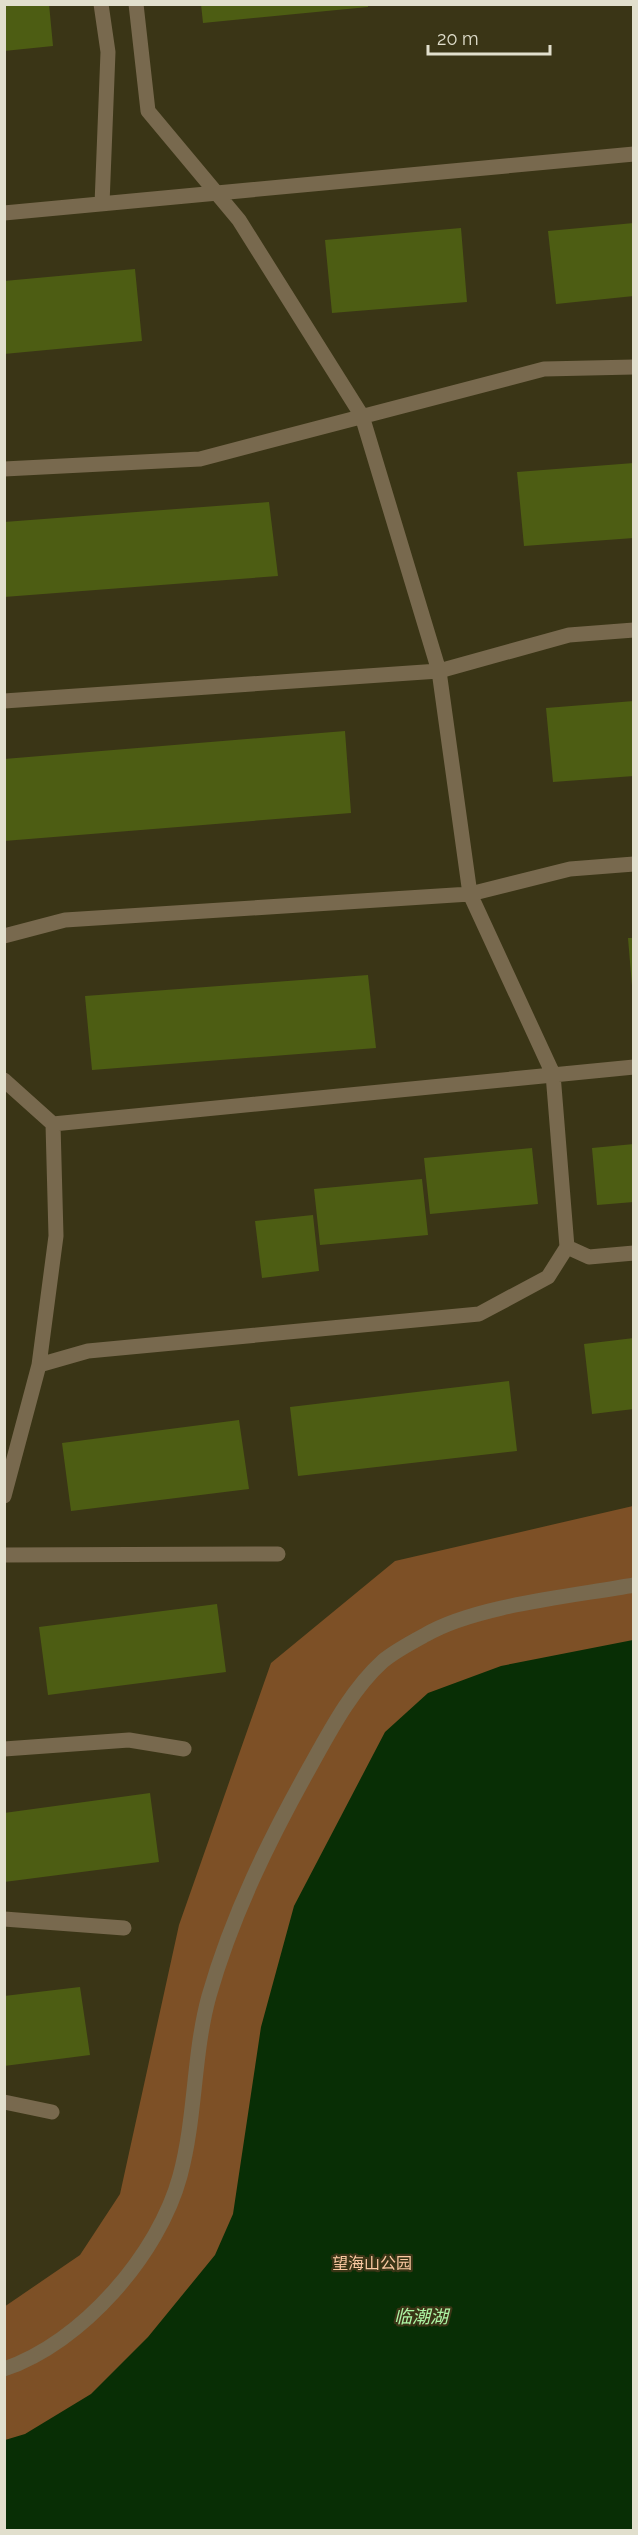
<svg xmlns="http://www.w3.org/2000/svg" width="638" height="2535" viewBox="0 0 638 2535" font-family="Raleway,'Noto Sans SC',sans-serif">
<rect width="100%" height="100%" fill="#3a3516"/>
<path fill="#7d5026" d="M 633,1506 L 633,2530 L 5,2530 L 4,2307 L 80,2255 L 120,2194 L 179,1925 L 271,1663 L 395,1561 Z"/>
<path fill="#082e05" d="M 633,1640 L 633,2530 L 5,2530 L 5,2440 L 25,2434 L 91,2394 L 148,2337 L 215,2255 L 233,2214 L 261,2027 L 294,1906 L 385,1732 L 428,1693 L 501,1666 Z"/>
<path fill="#4d5d13" d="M 4,4 L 49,4 L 53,46 L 4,51 Z
M 201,4 L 368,4 L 368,7 L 203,23 Z
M 634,223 L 634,296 L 556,304 L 548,231 Z
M 461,228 L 467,302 L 332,313 L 325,240 Z
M 135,269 L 142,341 L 4,354 L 4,281 Z
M 634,463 L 634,538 L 524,546 L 517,472 Z
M 269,502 L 278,576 L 4,597 L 4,522 Z
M 634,701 L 634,776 L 553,782 L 546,708 Z
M 345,731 L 351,813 L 4,841 L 4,759 Z
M 628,938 L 634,938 L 634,986 L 632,986 Z
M 368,975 L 376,1048 L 92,1070 L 85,996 Z
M 634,1144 L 634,1202 L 597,1205 L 592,1148 Z
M 532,1148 L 538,1204 L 430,1214 L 424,1158 Z
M 422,1179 L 428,1235 L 320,1245 L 314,1189 Z
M 313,1215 L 319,1271 L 262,1278 L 255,1221 Z
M 634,1338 L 634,1409 L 592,1414 L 584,1344 Z
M 509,1381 L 517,1451 L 298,1476 L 290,1407 Z
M 239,1420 L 249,1489 L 71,1511 L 62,1443 Z
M 217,1604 L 226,1672 L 48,1695 L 39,1627 Z
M 150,1793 L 159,1862 L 4,1882 L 4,1813 Z
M 80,1987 L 90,2055 L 4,2066 L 4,1996 Z"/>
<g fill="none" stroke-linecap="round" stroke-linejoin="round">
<path stroke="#78694e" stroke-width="15" d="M 101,4 L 108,52 L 102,204
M 4,213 L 634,154
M 4,469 L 200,459 L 544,369 L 634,367
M 4,701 L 439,671 L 569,635 L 634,630
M 4,936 L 65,920 L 470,894 L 570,869 L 634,864
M 4,1080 L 53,1124 L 634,1067
M 567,1247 L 589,1257 L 634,1253
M 39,1365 L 88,1351 L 479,1314 L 548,1277 L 567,1247 L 553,1074 L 470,894 L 439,671 L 362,416 L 239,220 L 148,111 L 136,4
M 4,1496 L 39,1365 L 56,1236 L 53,1124
M 4,1555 L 278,1554
M 4,1749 L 129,1740 L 184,1749
M 4,1919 L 124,1928
M 4,2102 L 52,2112
M 4,2369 C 82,2343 159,2254 180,2176 C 196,2117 193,2054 209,1996 C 232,1915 270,1838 311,1765 C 331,1729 352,1689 383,1661 C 395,1651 412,1642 425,1635 C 476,1605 574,1596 634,1585"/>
</g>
<g text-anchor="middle" stroke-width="4.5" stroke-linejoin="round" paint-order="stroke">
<g font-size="16" fill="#fac9a1" stroke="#3a3516">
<text x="372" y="2269">望海山公园</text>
</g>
<g font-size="18" font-style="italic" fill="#aef5a5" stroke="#3a3516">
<text x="421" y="2323">临潮湖</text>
</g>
</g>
<rect width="638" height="2535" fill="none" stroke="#e1dfcd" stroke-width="12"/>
<path d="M428 45v9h122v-9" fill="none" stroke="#e1dfcd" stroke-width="3"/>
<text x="437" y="45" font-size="18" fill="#e1dfcd" stroke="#3a3516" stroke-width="4.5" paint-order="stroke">20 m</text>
</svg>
